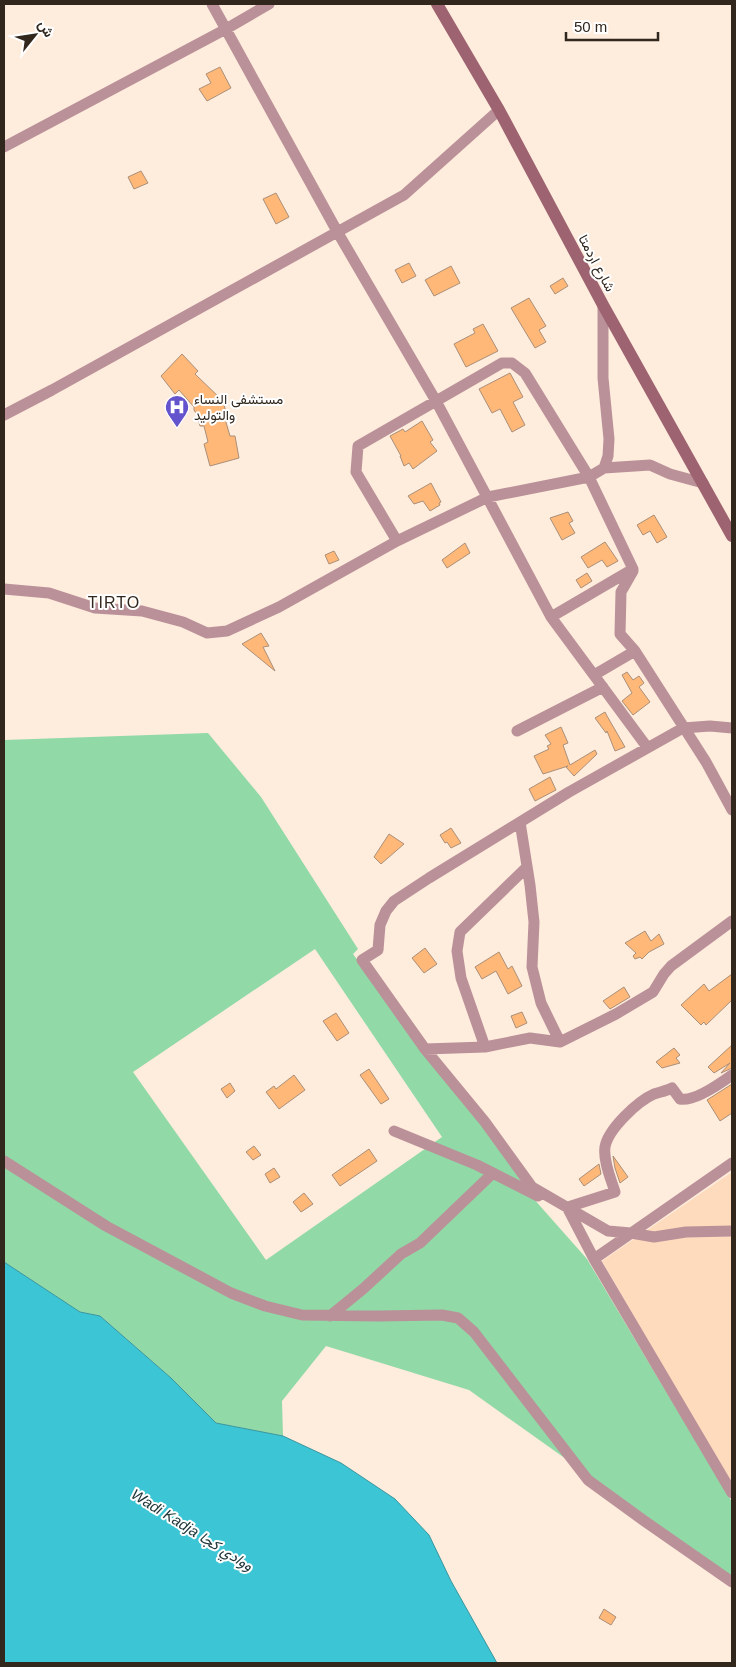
<svg xmlns="http://www.w3.org/2000/svg" width="736" height="1667" viewBox="0 0 736 1667" font-family="Arial,Vazirmatn,sans-serif">
<rect width="100%" height="100%" fill="#feecdd"/>
<path fill="#ffdbbd" d="M 732,1172 L 732,1485 L 602,1261 Z"/>
<path fill="#91d9a6" fill-rule="evenodd" d="M 208,733 L 261,797 L 358,949 L 353,954 L 424,1052 L 484,1127 L 533,1198 L 587,1259 L 732,1502 L 732,1577 L 469,1390 L 326,1346 L 282,1401 L 283,1436 L 216,1423 L 171,1378 L 100,1316 L 80,1312 L 4,1262 L 4,740 ZM 315,949 L 442,1137 L 266,1260 L 133,1072 Z"/>
<path fill="#3cc5d5" stroke="#39969e" d="M 4,1262 L 80,1312 L 100,1316 L 171,1378 L 216,1423 L 283,1436 L 341,1463 L 395,1499 L 429,1535 L 451,1581 L 497,1663 L 4,1663 Z"/>
<path fill="#ffb878" stroke="#aa8f78" d="M 220,67 L 231,88 L 207,101 L 199,89 L 211,83 L 206,74 Z
M 141,171 L 148,183 L 134,189 L 128,177 Z
M 276,193 L 289,217 L 276,224 L 263,199 Z
M 409,263 L 416,276 L 402,283 L 395,270 Z
M 451,266 L 460,283 L 434,296 L 425,280 Z
M 563,278 L 568,286 L 555,294 L 550,286 Z
M 529,298 L 546,326 L 539,330 L 546,342 L 535,348 L 511,308 Z
M 483,324 L 498,351 L 466,367 L 454,344 L 475,333 L 473,329 Z
M 182,354 L 198,371 L 195,374 L 223,401 L 227,416 L 225,419 L 230,436 L 235,436 L 239,458 L 210,466 L 204,444 L 208,442 L 204,426 L 200,426 L 197,415 L 194,410 L 194,407 L 179,390 L 175,394 L 161,376 Z
M 510,373 L 523,397 L 513,402 L 525,425 L 512,432 L 500,409 L 492,413 L 479,389 Z
M 422,421 L 433,440 L 430,442 L 437,451 L 413,469 L 409,463 L 404,466 L 400,456 L 401,456 L 390,436 L 403,429 L 405,432 Z
M 431,483 L 441,502 L 439,503 L 440,505 L 430,511 L 423,501 L 414,504 L 408,496 Z
M 568,512 L 573,521 L 569,523 L 575,533 L 562,540 L 550,518 Z
M 654,515 L 667,537 L 657,543 L 650,531 L 643,535 L 637,525 Z
M 605,542 L 618,561 L 607,567 L 602,560 L 588,568 L 581,557 Z
M 465,543 L 470,553 L 447,568 L 442,560 Z
M 334,551 L 339,560 L 329,564 L 325,555 Z
M 587,573 L 592,581 L 581,588 L 576,580 Z
M 261,633 L 269,646 L 263,647 L 275,671 L 242,644 Z
M 627,672 L 633,680 L 639,676 L 644,683 L 639,687 L 650,702 L 633,715 L 622,701 L 632,693 L 622,675 Z
M 605,712 L 607,716 L 625,747 L 615,751 L 607,731 L 606,733 L 595,718 Z
M 561,727 L 568,743 L 563,745 L 570,765 L 595,750 L 597,754 L 574,776 L 566,767 L 568,766 L 543,774 L 534,756 L 549,749 L 547,746 L 551,744 L 545,735 Z
M 550,777 L 556,790 L 535,801 L 529,789 Z
M 451,828 L 461,843 L 451,848 L 447,842 L 445,843 L 440,835 Z
M 389,834 L 404,844 L 381,864 L 374,857 Z
M 645,931 L 651,941 L 659,934 L 664,944 L 649,952 L 642,959 L 640,957 L 635,959 L 633,956 L 636,953 L 625,943 Z
M 425,948 L 437,964 L 424,973 L 412,958 Z
M 499,952 L 508,969 L 512,966 L 522,986 L 508,994 L 496,971 L 482,979 L 475,967 Z
M 732,974 L 732,1000 L 706,1025 L 704,1022 L 701,1025 L 681,1005 L 704,984 L 709,991 Z
M 624,987 L 630,997 L 610,1009 L 603,1001 Z
M 522,1012 L 527,1023 L 516,1028 L 511,1016 Z
M 336,1013 L 349,1033 L 337,1041 L 323,1021 Z
M 732,1045 L 732,1068 L 721,1073 L 730,1063 L 714,1073 L 708,1067 Z
M 674,1048 L 680,1055 L 676,1058 L 680,1063 L 662,1068 L 656,1062 Z
M 369,1069 L 389,1099 L 381,1104 L 360,1075 Z
M 294,1075 L 305,1090 L 279,1109 L 266,1092 L 274,1086 L 276,1089 Z
M 230,1083 L 235,1091 L 227,1098 L 221,1089 Z
M 732,1084 L 732,1113 L 720,1121 L 707,1100 Z
M 254,1146 L 261,1155 L 253,1160 L 246,1152 Z
M 369,1149 L 377,1161 L 340,1186 L 332,1175 Z
M 613,1156 L 628,1177 L 620,1183 L 615,1168 Z
M 599,1164 L 601,1174 L 584,1186 L 579,1179 Z
M 274,1168 L 280,1177 L 270,1183 L 265,1174 Z
M 304,1193 L 313,1204 L 301,1212 L 293,1202 Z
M 604,1609 L 616,1617 L 611,1625 L 599,1618 Z"/>
<g fill="none" stroke-linecap="round" stroke-linejoin="round">
<path stroke="#bb9199" stroke-width="11" d="M 212,4 L 338,233 L 436,401 L 551,617 L 647,747
M 4,147 L 226,29 L 269,4
M 4,415 L 52,390 L 404,195 L 499,110
M 604,468 L 650,465 L 670,474 L 703,483
M 397,541 L 356,472 L 358,446 L 502,363 L 512,363 L 525,373 L 589,477 L 633,569 L 551,617
M 633,571 L 621,592 L 620,634 L 635,651
M 4,589 L 49,593 L 95,608 L 142,611 L 183,622 L 207,633 L 227,631 L 279,607 L 397,541 L 488,497 L 589,477 L 604,468 L 608,456 L 609,439 L 603,378 L 603,305
M 594,675 L 635,651 L 706,762 L 732,810
M 732,728 L 710,726 L 683,728 L 569,792 L 429,878 L 394,901 L 386,911 L 380,925 L 378,950 L 362,960 L 425,1049 L 485,1122 L 532,1187 L 608,1231 L 631,1233 L 654,1237 L 686,1232 L 732,1231
M 517,731 L 603,687
M 520,822 L 530,885 L 534,922 L 532,967 L 541,1003 L 560,1042
M 485,1047 L 461,978 L 457,951 L 460,932 L 527,867
M 425,1049 L 485,1047 L 530,1038 L 560,1042 L 616,1014 L 653,992 L 664,974 L 671,966 L 732,921
M 394,1131 L 477,1165 L 538,1196
M 4,1161 L 106,1226 L 231,1293 L 265,1306 L 302,1315 L 378,1316 L 442,1315 L 458,1318 L 474,1332 L 588,1480 L 643,1520 L 732,1582
M 567,1207 L 594,1259 L 732,1493
M 568,1207 L 615,1192 C 611,1179 603,1161 605,1147 C 608,1129 638,1101 654,1094 C 660,1092 666,1091 672,1088 L 680,1099 C 694,1102 721,1083 732,1075
M 594,1259 L 732,1163
M 330,1316 L 363,1289 L 401,1254 L 420,1243 L 493,1173"/>
<path stroke="#9e6370" stroke-width="12" d="M 437,4 L 499,110 L 603,305 L 732,536"/>
</g>
<defs>
<g id="hospital-pin" transform="scale(1.25)"><path d="M0 17L-7.5 6A9.5 9.5 0 1 1 7.5 6Z" fill="#6353cc" stroke="#fff"/><path d="M-5-5h3v3.5h4V-5h3V5h-3V1.5h-4V5h-3Z" fill="#fff"/></g>
</defs>
<g fill-rule="evenodd">
<use href="#hospital-pin" x="177" y="407"/>
</g>
<g text-anchor="middle" stroke-width="4" stroke-linejoin="round" paint-order="stroke">
<g font-size="14" fill="#31271d" stroke="#fff">
<text transform="translate(597 263) rotate(62)" y="5">شارع اردمتا</text>
</g>
<g font-size="14" fill="#31271d" stroke="#fff" text-anchor="start">
<text x="194" y="404">مستشفى النساء<tspan x="194" dy="16">والتوليد</tspan></text>
</g>
<g font-size="15" font-style="italic" fill="#20373a" stroke="#fff">
<text transform="translate(192 1530) rotate(32)" y="5">Wadi Kadja ووادي كجا</text>
</g>
<g font-size="16" letter-spacing="1" fill="#31271d" stroke="#fff">
<text x="114" y="608">TIRTO</text>
</g>
</g>
<rect width="736" height="1667" fill="none" stroke="#31271d" stroke-width="10"/>
<g transform="translate(35 35) rotate(60)" stroke="#ffffff" stroke-width="4" paint-order="stroke">
<path d="M0-4L9 19L0 12L-9 19Z" fill="#31271d"/>
<text y="-8" font-size="14" font-weight="bold" text-anchor="middle" fill="#31271d">ش</text>
</g>
<path d="M566 32v8h92v-8" fill="none" stroke="#31271d" stroke-width="2.5"/>
<text x="574" y="32" font-size="15" fill="#31271d" stroke="#ffffff" stroke-width="4" paint-order="stroke">50 m</text>
</svg>
